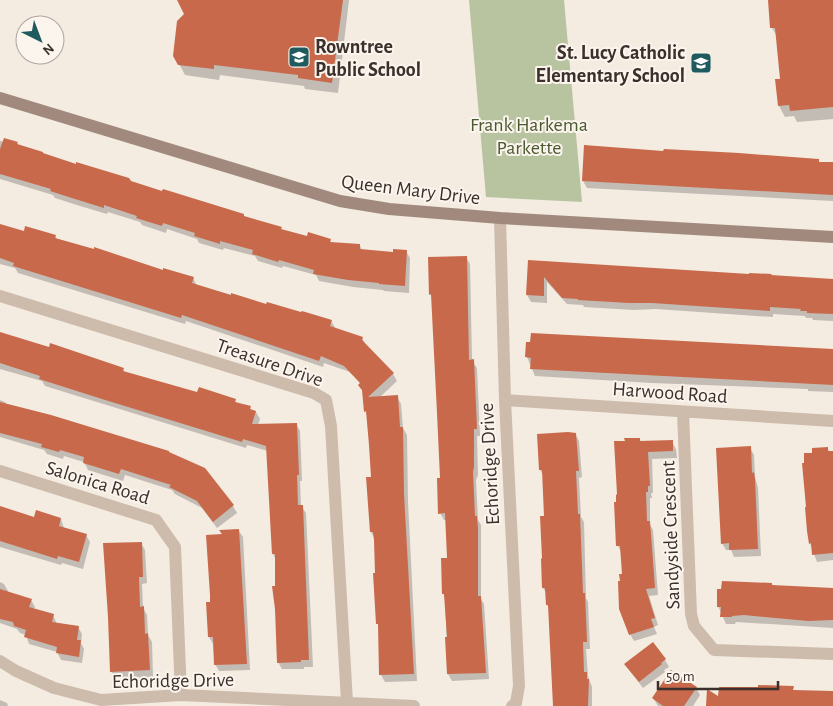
<svg xmlns="http://www.w3.org/2000/svg" width="833" height="706" viewBox="0 0 833 706" font-family="'Alegreya Sans',sans-serif">
<rect width="100%" height="100%" fill="#f4ebe1"/>
<path fill="#b8c4a0" d="M 469,0 L 564,0 L 582,202 L 486,197 Z"/>
<path fill="#0003" d="M 181,0 L 349,0 L 338,93 L 305,89 L 304,86 L 220,75 L 219,80 L 185,75 L 175,56 L 185,14 Z
M 769,0 L 833,0 L 833,119 L 797,122 L 794,116 L 785,117 L 779,106 L 782,80 L 778,38 L 772,28 Z
M 0,141 L 17,143 L 19,146 L 245,218 L 281,228 L 283,231 L 307,238 L 330,240 L 332,244 L 360,246 L 362,250 L 394,253 L 406,251 L 410,258 L 409,293 L 384,291 L 383,290 L 353,287 L 319,281 L 316,275 L 283,266 L 282,268 L 258,261 L 255,256 L 224,248 L 223,250 L 199,243 L 197,239 L 167,229 L 166,233 L 142,225 L 140,222 L 108,212 L 107,214 L 80,206 L 55,198 L 53,195 L 0,179 Z
M 665,152 L 833,163 L 833,201 L 587,188 L 583,181 Z
M 0,225 L 24,233 L 55,236 L 57,239 L 164,271 L 193,278 L 197,286 L 331,321 L 336,329 L 362,338 L 366,345 L 393,374 L 397,381 L 379,398 L 397,397 L 401,404 L 403,428 L 407,435 L 408,502 L 417,681 L 385,682 L 381,675 L 375,539 L 371,532 L 372,478 L 368,416 L 365,411 L 364,393 L 359,386 L 361,384 L 350,372 L 324,363 L 323,367 L 186,321 L 185,324 L 18,273 L 15,268 L 0,264 Z
M 466,257 L 470,264 L 472,361 L 477,368 L 480,436 L 477,436 L 478,475 L 476,480 L 478,520 L 481,525 L 481,599 L 484,604 L 489,679 L 452,681 L 448,674 L 445,598 L 443,593 L 448,559 L 447,520 L 444,520 L 440,513 L 441,479 L 433,298 L 430,294 Z
M 529,261 L 833,280 L 833,321 L 813,320 L 812,318 L 806,318 L 805,316 L 773,314 L 773,317 L 656,309 L 634,310 L 584,307 L 583,305 L 567,304 L 547,282 L 547,303 L 531,302 L 527,295 Z
M 0,334 L 123,369 L 125,373 L 198,394 L 235,400 L 237,404 L 250,407 L 251,410 L 256,412 L 260,419 L 258,425 L 296,424 L 300,431 L 302,481 L 300,481 L 301,506 L 306,513 L 313,667 L 304,667 L 304,669 L 282,669 L 278,662 L 276,560 L 273,554 L 268,451 L 247,445 L 246,448 L 45,386 L 42,381 L 0,369 Z
M 833,350 L 833,392 L 808,391 L 808,389 L 652,383 L 535,376 L 527,357 Z
M 0,400 L 5,402 L 7,405 L 233,506 L 237,513 L 217,528 L 202,508 L 175,494 L 172,490 L 125,475 L 123,481 L 88,470 L 84,462 L 64,456 L 63,459 L 47,454 L 44,450 L 0,437 Z
M 575,434 L 579,441 L 582,477 L 579,478 L 581,517 L 584,522 L 586,598 L 588,602 L 590,649 L 586,649 L 588,676 L 592,687 L 592,706 L 554,706 L 549,608 L 547,605 L 547,594 L 543,588 L 545,517 L 543,475 L 540,470 Z
M 640,439 L 641,442 L 672,442 L 676,449 L 677,458 L 652,459 L 653,493 L 651,493 L 652,498 L 650,498 L 650,525 L 653,530 L 658,595 L 649,596 L 658,625 L 654,627 L 657,634 L 634,641 L 630,634 L 621,552 L 618,546 Z
M 750,448 L 754,455 L 755,477 L 758,488 L 761,556 L 734,557 L 731,550 L 726,550 L 722,543 Z
M 827,448 L 830,452 L 833,452 L 833,560 L 817,562 L 810,543 L 813,454 Z
M 0,508 L 35,518 L 61,519 L 64,528 L 86,535 L 90,542 L 83,569 L 62,563 L 61,565 L 0,547 Z
M 238,530 L 243,537 L 250,670 L 219,671 L 215,664 L 213,644 L 209,637 L 223,535 Z
M 141,543 L 145,550 L 147,583 L 142,584 L 143,608 L 147,615 L 148,635 L 152,642 L 153,677 L 115,678 L 111,671 Z
M 0,582 L 4,584 L 8,591 L 8,593 L 31,600 L 35,607 L 34,609 L 53,615 L 57,624 L 78,627 L 82,634 L 81,643 L 84,649 L 82,663 L 61,660 L 57,652 L 29,644 L 26,635 L 20,633 L 17,629 L 0,623 Z
M 772,584 L 773,586 L 833,589 L 833,628 L 736,622 L 735,624 L 726,624 L 718,606 Z
M 665,660 L 669,667 L 664,670 L 665,672 L 643,688 L 630,671 Z
M 696,688 L 700,695 L 693,706 L 658,706 L 653,698 Z
M 0,700 L 7,703 L 8,706 L 0,706 Z"/>
<path fill="#c8694b" d="M 177,0 L 343,0 L 332,83 L 298,78 L 298,75 L 214,65 L 214,69 L 178,65 L 173,56 L 177,21 L 184,14 Z
M 768,0 L 833,0 L 833,107 L 790,111 L 789,105 L 778,106 L 775,79 L 780,79 L 775,28 L 770,28 Z
M 4,138 L 18,142 L 17,144 L 43,152 L 43,153 L 76,164 L 76,162 L 129,178 L 131,181 L 162,191 L 163,189 L 244,214 L 244,216 L 282,227 L 281,229 L 307,236 L 308,232 L 331,239 L 330,242 L 360,244 L 360,249 L 393,252 L 393,249 L 407,250 L 405,286 L 379,284 L 379,283 L 348,280 L 313,274 L 314,270 L 279,260 L 278,262 L 252,254 L 253,250 L 220,241 L 220,244 L 194,236 L 195,233 L 163,223 L 162,226 L 136,218 L 137,216 L 104,205 L 104,208 L 75,199 L 50,191 L 51,189 L 0,174 L 0,149 Z
M 584,145 L 663,151 L 664,149 L 739,153 L 819,159 L 819,162 L 833,162 L 833,195 L 582,181 Z
M 0,224 L 24,231 L 25,226 L 56,235 L 55,238 L 94,249 L 94,247 L 163,270 L 163,268 L 194,277 L 192,283 L 231,295 L 231,293 L 266,304 L 267,302 L 301,312 L 302,311 L 332,320 L 330,326 L 363,337 L 362,340 L 394,373 L 368,397 L 398,395 L 400,427 L 403,427 L 404,494 L 414,674 L 379,675 L 378,624 L 376,624 L 373,573 L 375,573 L 374,540 L 373,532 L 370,532 L 366,477 L 371,477 L 369,445 L 366,411 L 364,412 L 362,390 L 358,385 L 360,383 L 344,366 L 321,356 L 319,361 L 182,315 L 181,318 L 13,266 L 14,263 L 0,258 Z
M 467,256 L 469,360 L 474,359 L 477,429 L 474,429 L 474,467 L 473,472 L 475,516 L 477,516 L 478,528 L 478,596 L 481,596 L 486,673 L 447,674 L 445,637 L 447,637 L 444,594 L 442,594 L 441,558 L 447,558 L 445,513 L 438,514 L 437,478 L 440,478 L 437,413 L 431,294 L 429,295 L 428,257 Z
M 528,260 L 749,274 L 749,273 L 772,274 L 771,275 L 833,279 L 833,314 L 807,313 L 807,311 L 800,311 L 801,309 L 770,307 L 770,311 L 652,303 L 629,303 L 578,300 L 578,299 L 562,298 L 544,277 L 544,296 L 526,295 Z
M 0,332 L 49,347 L 50,343 L 124,368 L 123,371 L 197,392 L 199,387 L 236,399 L 235,402 L 251,406 L 250,409 L 256,411 L 252,424 L 297,423 L 299,475 L 297,475 L 298,505 L 303,505 L 309,660 L 301,660 L 301,662 L 277,663 L 275,609 L 272,586 L 275,586 L 275,554 L 272,554 L 266,446 L 243,439 L 242,442 L 102,399 L 39,379 L 40,376 L 0,363 Z
M 531,333 L 833,349 L 833,385 L 530,369 L 531,358 L 525,357 L 526,342 L 530,342 Z
M 0,402 L 51,415 L 169,451 L 169,452 L 205,468 L 234,505 L 213,522 L 197,501 L 169,487 L 171,485 L 121,469 L 119,474 L 83,463 L 84,457 L 60,450 L 59,452 L 41,447 L 42,444 L 0,433 Z
M 568,432 L 576,433 L 579,471 L 576,471 L 578,514 L 580,514 L 583,593 L 585,593 L 586,617 L 587,642 L 583,642 L 584,672 L 587,672 L 587,679 L 589,679 L 588,706 L 553,706 L 548,605 L 546,605 L 545,588 L 542,588 L 541,559 L 542,558 L 540,516 L 544,516 L 542,470 L 539,470 L 537,434 Z
M 624,438 L 640,438 L 640,441 L 673,440 L 673,451 L 648,452 L 650,486 L 648,486 L 648,492 L 646,492 L 647,521 L 650,521 L 655,588 L 646,589 L 655,618 L 651,619 L 654,627 L 629,635 L 619,609 L 618,581 L 620,581 L 619,574 L 622,574 L 620,546 L 616,546 L 614,502 L 616,502 L 616,495 L 617,494 L 614,441 L 625,441 Z
M 751,446 L 752,473 L 754,472 L 755,479 L 758,549 L 729,550 L 729,543 L 721,544 L 716,448 Z
M 828,447 L 828,451 L 833,451 L 833,553 L 812,555 L 811,543 L 809,544 L 807,531 L 805,507 L 806,507 L 802,463 L 804,463 L 804,453 L 812,453 L 812,448 Z
M 0,506 L 34,517 L 36,510 L 61,518 L 59,526 L 87,534 L 79,562 L 58,556 L 57,559 L 0,541 Z
M 239,529 L 247,664 L 214,665 L 213,637 L 208,637 L 206,602 L 210,602 L 210,595 L 206,535 L 222,534 L 219,530 Z
M 142,542 L 143,577 L 139,577 L 140,607 L 144,606 L 145,634 L 148,633 L 150,670 L 110,672 L 108,617 L 103,543 Z
M 722,581 L 772,583 L 772,585 L 833,588 L 833,620 L 808,621 L 744,615 L 732,616 L 732,617 L 720,617 L 721,607 L 717,607 L 717,589 L 721,589 Z
M 0,589 L 32,599 L 29,607 L 54,614 L 52,622 L 79,626 L 77,640 L 81,640 L 79,657 L 56,653 L 57,647 L 24,637 L 26,630 L 14,626 L 13,622 L 0,619 Z
M 653,642 L 666,659 L 661,663 L 662,664 L 639,682 L 624,664 Z
M 671,670 L 697,687 L 684,706 L 663,706 L 652,698 Z
M 758,685 L 794,686 L 793,690 L 833,691 L 833,706 L 706,706 L 707,689 L 718,696 L 719,687 L 758,687 Z"/>
<g fill="none" stroke-linecap="round" stroke-linejoin="round">
<path stroke="#cdbbac" stroke-width="12" d="M 500,218 L 505,400 L 519,686 L 516,703 L 512,706
M 0,296 L 314,393 L 326,400 L 331,426 L 347,702
M 505,400 L 833,421
M 683,412 L 691,614 L 694,626 L 714,650 L 833,654
M 0,471 L 156,520 L 175,547 L 181,695
M 0,661 L 16,671 L 54,688 L 101,700 L 181,695 L 414,706"/>
<path stroke="#a18a7d" stroke-width="12" d="M 0,98 L 340,201 L 389,209 L 500,218 L 833,237"/>
</g>
<defs>
<g id="school-square" transform="scale(1.125)"><rect x="-9" y="-9" width="18" height="18" rx="4" fill="#1f5a5e" stroke="#fbf5ee"/><path d="M0-5L7-2L0 1L-7-2ZM-4 1L0 2.5L4 1V4Q0 6-4 4Z" fill="#fff"/></g>
</defs>
<g fill-rule="evenodd">
<use href="#school-square" x="299" y="57"/>
<use href="#school-square" x="701" y="63"/>
</g>
<g text-anchor="middle" stroke-width="4" stroke-linejoin="round" paint-order="stroke">
<g font-size="20" font-weight="bold" fill="#3b302b" stroke="#fbf5ee" text-anchor="start">
<text x="315" y="53">Rowntree<tspan x="315" dy="23">Public School</tspan></text>
<text x="685" y="59" text-anchor="end">St. Lucy Catholic<tspan x="685" dy="23">Elementary School</tspan></text>
</g>
<g font-size="20" fill="#4a5a2e" stroke="#fbf5ee">
<text x="529" y="131">Frank Harkema<tspan x="529" dy="23">Parkette</tspan></text>
</g>
<g font-size="20" fill="#3b302b" stroke="#fbf5ee">
<text transform="translate(411 189) rotate(7)" y="7">Queen Mary Drive</text>
<text transform="translate(270 362) rotate(19)" y="7">Treasure Drive</text>
<text transform="translate(670 392) rotate(4)" y="7">Harwood Road</text>
<text transform="translate(489 464) rotate(-93)" y="7">Echoridge Drive</text>
<text transform="translate(98 482) rotate(17)" y="7">Salonica Road</text>
<text transform="translate(670 535) rotate(-92)" y="7">Sandyside Crescent</text>
<text transform="translate(173 680) rotate(-1)" y="7">Echoridge Drive</text>
</g>
</g>
<g transform="translate(40 40) rotate(138)"><circle r="24" fill="#fbf5ee" stroke="#aea6a0"/>
<path d="M0-4L9 19L0 12L-9 19Z" fill="#1f5a5e"/>
<text y="-8" font-size="14" font-weight="bold" text-anchor="middle" fill="#3b302b">N</text>
</g>
<path d="M658 681v8h120v-8" fill="none" stroke="#3b302b" stroke-width="2.5"/>
<text x="666" y="681" font-size="15" fill="#3b302b" stroke="#fbf5ee" stroke-width="4" paint-order="stroke">50 m</text>
</svg>
